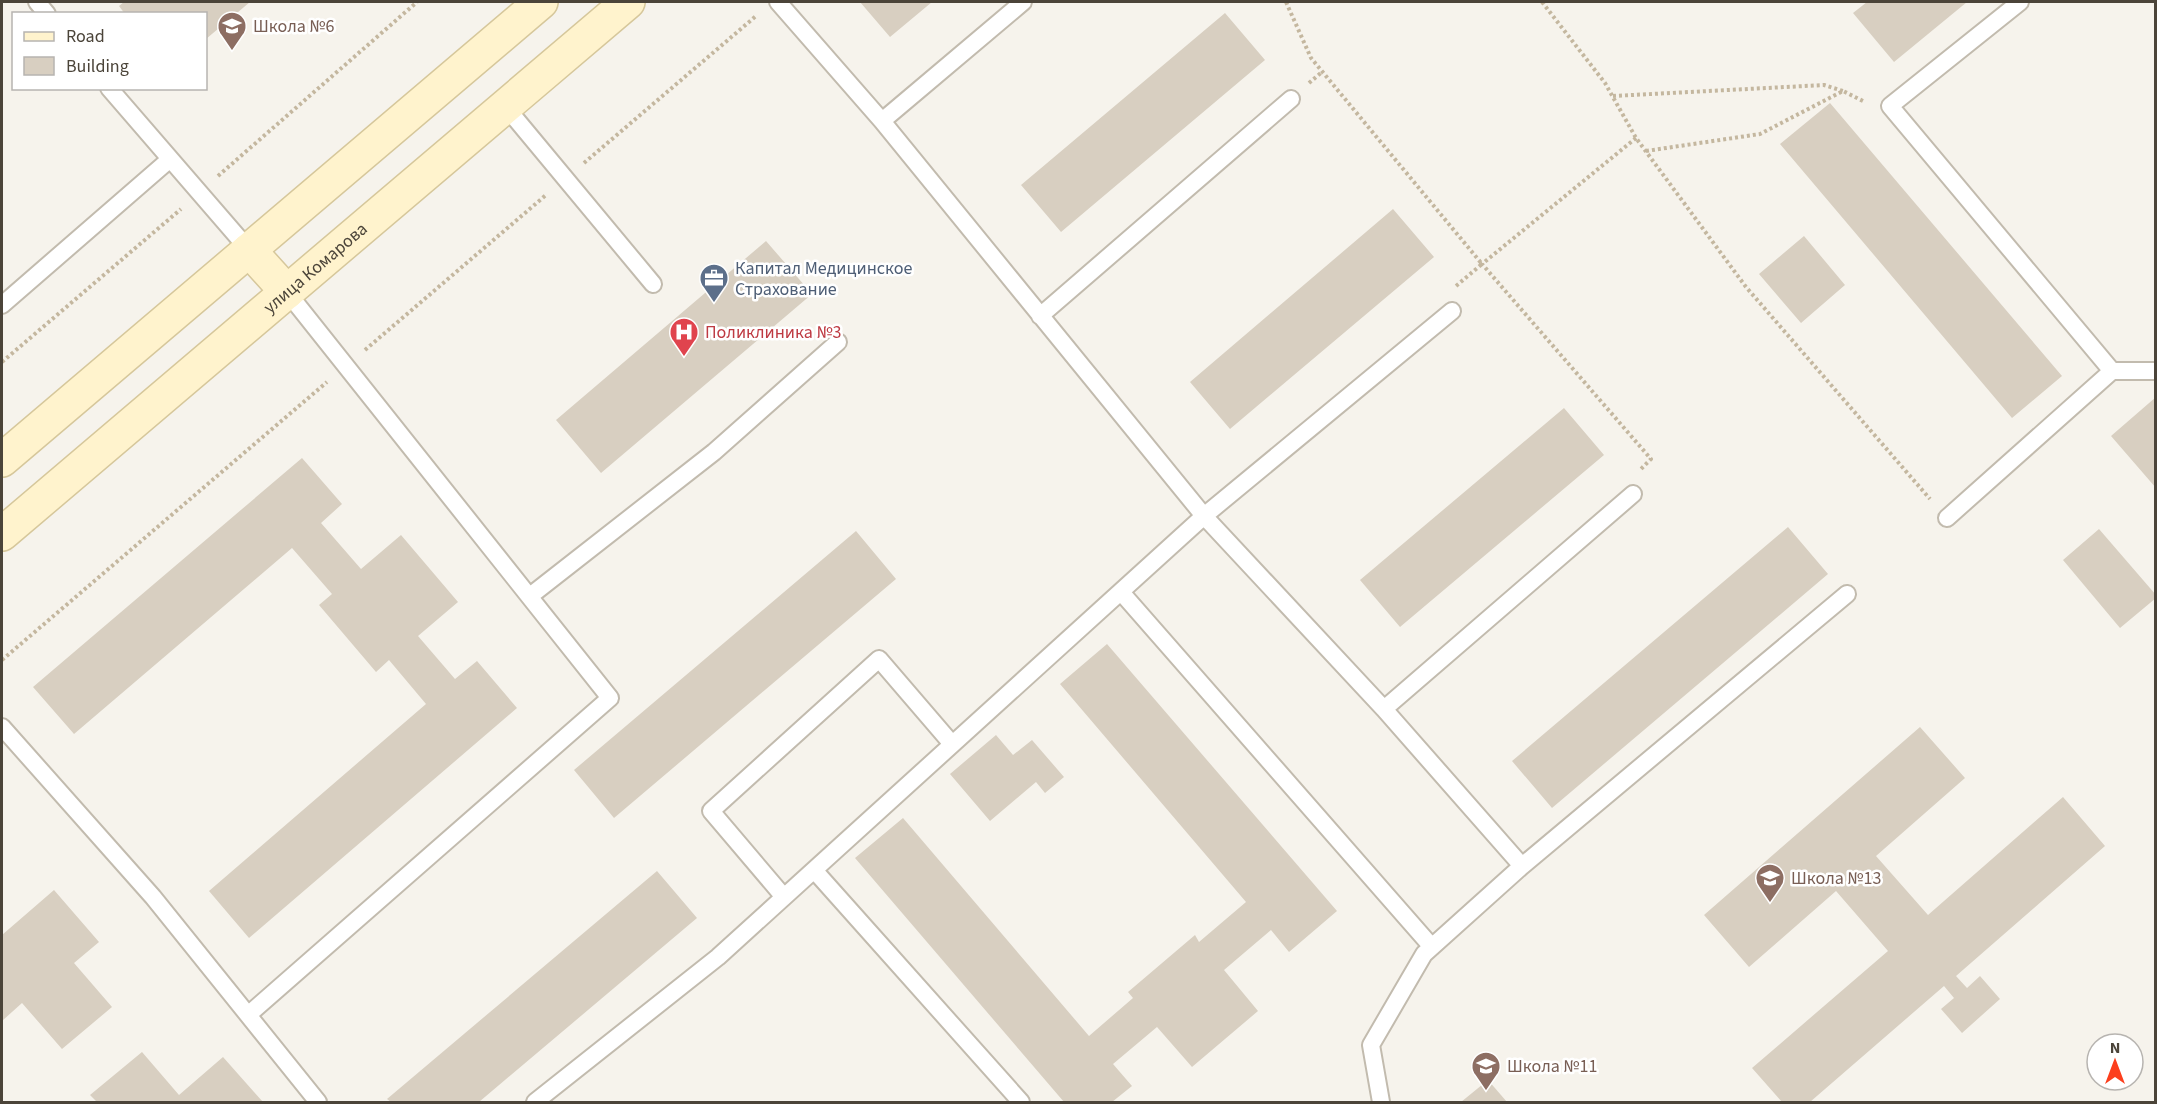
<svg xmlns="http://www.w3.org/2000/svg" width="2157" height="1104" viewBox="0 0 2157 1104" font-family="'Source Sans 3',sans-serif">
<rect width="100%" height="100%" fill="#f6f3ec"/>
<path fill="#d8cfc1" d="M 124,2 L 250,2 L 206,39 L 206,14 L 125,14 L 119,6 Z
M 860,2 L 932,2 L 890,37 Z
M 1867,2 L 1967,2 L 1894,62 L 1853,13 Z
M 1225,13 L 1265,60 L 1061,232 L 1021,185 Z
M 1830,103 L 2062,376 L 2012,418 L 1780,144 Z
M 1393,209 L 1434,257 L 1230,429 L 1190,382 Z
M 1804,236 L 1845,285 L 1801,323 L 1759,274 Z
M 766,241 L 812,294 L 601,473 L 556,420 Z
M 2156,397 L 2156,488 L 2111,436 Z
M 1564,408 L 1604,455 L 1400,627 L 1360,580 Z
M 302,458 L 342,504 L 321,523 L 361,569 L 401,535 L 458,602 L 418,636 L 455,679 L 477,661 L 517,708 L 249,938 L 209,891 L 426,704 L 389,660 L 376,672 L 319,605 L 332,594 L 292,548 L 74,734 L 33,687 Z
M 1788,527 L 1828,574 L 1552,808 L 1512,761 Z
M 2099,529 L 2156,595 L 2156,598 L 2120,628 L 2063,560 Z
M 856,531 L 896,579 L 614,818 L 574,770 Z
M 1107,644 L 1337,911 L 1289,952 L 1271,930 L 1224,970 L 1258,1011 L 1192,1067 L 1157,1027 L 1113,1064 L 1132,1086 L 1112,1102 L 1064,1102 L 855,858 L 903,818 L 1089,1036 L 1133,998 L 1128,992 L 1195,935 L 1199,942 L 1246,902 L 1060,684 Z
M 1920,727 L 1965,778 L 1876,856 L 1928,915 L 2063,797 L 2105,846 L 1956,976 L 1967,988 L 1980,976 L 2000,999 L 1962,1033 L 1941,1009 L 1954,998 L 1944,986 L 1810,1102 L 1782,1102 L 1752,1068 L 1888,951 L 1836,891 L 1749,967 L 1704,915 Z
M 996,735 L 1013,755 L 1032,740 L 1064,777 L 1045,793 L 1036,782 L 990,821 L 950,774 Z
M 657,871 L 697,918 L 479,1102 L 391,1102 L 387,1099 Z
M 54,890 L 99,942 L 74,963 L 112,1007 L 62,1049 L 22,1003 L 2,1021 L 2,935 Z
M 142,1052 L 179,1095 L 223,1057 L 263,1102 L 97,1102 L 90,1095 Z
M 1488,1080 L 1507,1102 L 1461,1102 Z"/>
<g fill="none" stroke-linecap="round" stroke-linejoin="round">
<g stroke="#c2bbae" stroke-width="20">
<path id="lane" d="M 37,2 L 47,14
M 2020,2 L 1890,106 L 2112,371 L 2156,371
M 109,88 L 249,250
M 505,106 L 653,284
M 882,121 L 1023,2
M 2,305 L 169,160
M 1040,316 L 1291,99
M 1947,518 L 2112,371
M 1121,592 L 1432,947
M 530,596 L 714,452 L 838,342
M 1384,709 L 1633,494
M 2,727 L 153,897 L 318,1102
M 1522,866 L 1847,594
M 814,870 L 1021,1102
M 784,897 L 711,811 L 879,659 L 952,744
M 248,1015 L 610,698 L 287,292
M 535,1102 L 718,957 L 1204,516 L 882,121 L 778,2
M 1381,1102 L 1371,1045 L 1424,954 L 1522,866 L 1384,709 L 1204,516 L 1452,311"/>
</g>
<g stroke="#d6c79b" stroke-width="36">
<g id="secondary">
<path d="M 249,250 L 287,292"/>
<path d="M 2,460 L 541,2"/>
<path id="s1" d="M 2,534 L 628,2"/>
</g>
</g>
<path stroke="#c4b79f" stroke-width="4" stroke-dasharray="3 3" stroke-linecap="butt" d="M 1286,2 L 1311,58 L 1482,264 L 1456,286
M 1542,2 L 1605,83 L 1636,138 L 1746,287 L 1930,499
M 1309,83 L 1322,72
M 1613,96 L 1824,85 L 1843,91
M 1636,138 L 1482,264 L 1651,459 L 1639,471
M 1646,151 L 1760,134 L 1843,91 L 1865,102
M 584,163 L 756,16
M 218,176 L 417,2
M 365,350 L 546,195
M 2,362 L 181,209
M 2,660 L 327,382"/>
<use href="#lane" stroke="#fff" stroke-width="16"/>
<use href="#secondary" stroke="#fff3cd" stroke-width="33"/>
</g>
<defs>
<g id="school-pin" transform="scale(1.5)"><path d="M0 17L-7.5 6A9.5 9.5 0 1 1 7.5 6Z" fill="#8d6e63" stroke="#fff"/><path d="M0-5L7-2L0 1L-7-2ZM-4 1L0 2.5L4 1V4Q0 6-4 4Z" fill="#fff"/></g>
<g id="office-pin" transform="scale(1.5)"><path d="M0 17L-7.5 6A9.5 9.5 0 1 1 7.5 6Z" fill="#5c6f8a" stroke="#fff"/><path d="M-6-3h4V-5.5h4V-3h4V5H-6ZM-1-4.5V-3h2v-1.5ZM-6 0V1H6V0Z" fill="#fff"/></g>
<g id="hospital-pin" transform="scale(1.5)"><path d="M0 17L-7.5 6A9.5 9.5 0 1 1 7.5 6Z" fill="#e0444e" stroke="#fff"/><path d="M-5-5h3v3.5h4V-5h3V5h-3V1.5h-4V5h-3Z" fill="#fff"/></g>
</defs>
<g fill-rule="evenodd">
<use href="#school-pin" x="232" y="26"/>
<use href="#office-pin" x="714" y="278"/>
<use href="#hospital-pin" x="684" y="332"/>
<use href="#school-pin" x="1770" y="878"/>
<use href="#school-pin" x="1486" y="1066"/>
</g>
<g text-anchor="middle" stroke-width="5" stroke-linejoin="round" paint-order="stroke">
<g font-size="18" fill="#785e54" stroke="#fff" text-anchor="start">
<text x="253" y="32">Школа №6</text>
<text x="1791" y="884">Школа №13</text>
<text x="1507" y="1072">Школа №11</text>
</g>
<g font-size="18" fill="#4b4439" stroke="#fff">
<text dy="6" stroke="none"><textPath href="#s1" startOffset="411">улица Комарова</textPath></text>
</g>
<g font-size="18" fill="#4e5e75" stroke="#fff" text-anchor="start">
<text x="735" y="274">Капитал Медицинское<tspan x="735" dy="21">Страхование</tspan></text>
</g>
<g font-size="18" fill="#be3a42" stroke="#fff" text-anchor="start">
<text x="705" y="338">Поликлиника №3</text>
</g>
</g>
<rect width="2157" height="1104" fill="none" stroke="#4b4439" stroke-width="6"/>
<rect x="12" y="12" width="195" height="78" fill="#ffffff" stroke="#b7b4b0" stroke-width="1.5"/>
<rect x="24" y="32" width="30" height="9" fill="#fff3cd" stroke="#b7b4b0" stroke-width="1.5"/>
<text x="66" y="42" font-size="18" fill="#4b4439">Road</text>
<rect x="24" y="57" width="30" height="18" fill="#d8cfc1" stroke="#b7b4b0" stroke-width="1.5"/>
<text x="66" y="72" font-size="18" fill="#4b4439">Building</text>
<g transform="translate(2115 1062)"><circle r="28" fill="#ffffff" stroke="#b7b4b0" stroke-width="1.5"/>
<path d="M0-4.5L10 22L0 15L-10 22Z" fill="#fc3f1d"/>
<text y="-9" font-size="16" font-weight="bold" text-anchor="middle" fill="#4b4439">N</text>
</g>
</svg>
